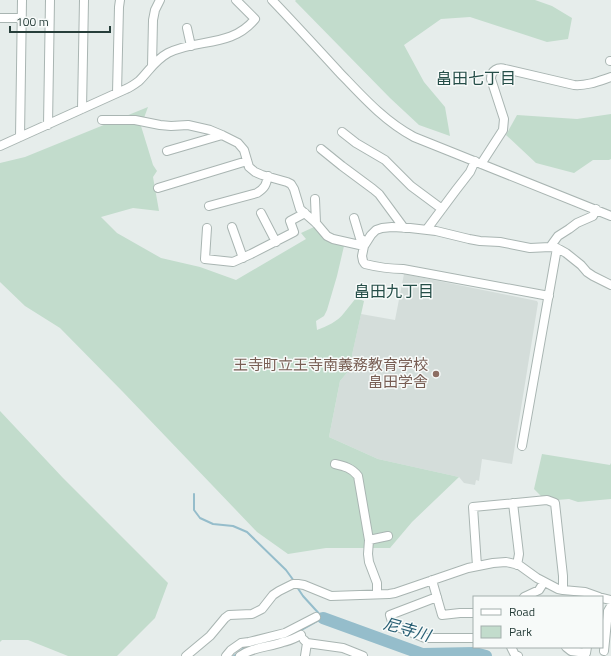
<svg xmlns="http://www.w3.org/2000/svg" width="611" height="656" viewBox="0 0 611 656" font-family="'Titillium Web','Noto Sans JP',sans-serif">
<rect width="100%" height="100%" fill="#e6edeb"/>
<path fill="#d4ddda" d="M 404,274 L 537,301 L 538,303 L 512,464 L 482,459 L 479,481 L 476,480 L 475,485 L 464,483 L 459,477 L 378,459 L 329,437 L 340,381 L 351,368 L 352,355 L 361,314 L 395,320 Z"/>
<path fill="#c2dccc" d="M 296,0 L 535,0 L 552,6 L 572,18 L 568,39 L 547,42 L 470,17 L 441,19 L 404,45 L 424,82 L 445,107 L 450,136 L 419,125 L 390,98 L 295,1 Z
M 148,107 L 141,126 L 153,165 L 157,171 L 153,177 L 159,211 L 133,208 L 101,217 L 117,233 L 161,258 L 200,267 L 236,280 L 306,239 L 301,233 L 314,227 L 325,239 L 344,246 L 337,276 L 327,310 L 324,316 L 316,321 L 317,330 C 327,326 337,322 344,313 C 348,308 352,303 356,298 L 364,301 L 352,355 L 351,368 L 340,381 L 329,437 L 378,459 L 459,477 L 412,522 L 390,548 L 326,548 L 288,554 L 257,532 L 123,392 L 60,328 L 25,306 L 0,282 L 0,163 L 25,157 Z
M 611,114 L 611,159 L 609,160 L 593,160 L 574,173 L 536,163 L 506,135 L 517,115 L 577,119 Z
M 0,411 L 63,478 L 168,583 L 155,618 L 117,656 L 68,656 L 28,640 L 2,640 L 0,642 Z
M 542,454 L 610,465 L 611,463 L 611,499 L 578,502 L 569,499 L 557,500 L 549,497 L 543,498 L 534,489 Z"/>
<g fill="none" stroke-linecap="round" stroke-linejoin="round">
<path stroke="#95bdcb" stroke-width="2" d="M 194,494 L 194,510 L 200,518 L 213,524 L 233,526 L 247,532 L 286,570 L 294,581
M 297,587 L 303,596 L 323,618 L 298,632
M 234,656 L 243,649 L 252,646"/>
<path stroke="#95bdcb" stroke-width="12" d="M 323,618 L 422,654 L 475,653 L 486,656"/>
<g stroke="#a9b5b2" stroke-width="10">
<path id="minor" d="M 272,0 C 295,24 317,48 339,72 C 362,96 384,121 414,137 L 611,216
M 0,18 L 22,18
M 187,28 L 191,46
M 610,61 L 611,61
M 152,66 L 153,20 L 155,10 L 160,0
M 117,93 L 119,7 L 120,0
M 82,109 L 84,0
M 102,120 L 135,120 L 160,125 L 171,126 L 188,125 L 210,130 L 222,135 L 238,143 L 244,150 L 249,167 L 255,172 L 262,175 L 287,182 L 291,184 L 294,189 L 300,209 L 316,223 L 327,236 L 333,239 L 364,246
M 48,125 L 50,0
M 342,132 L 356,143 L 385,160 L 411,186 L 442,209
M 20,137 L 22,0
M 0,146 L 126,89 C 131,87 135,84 139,81 C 149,71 155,60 168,53 C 198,38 231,48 255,19 L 236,0
M 321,149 L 342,166 L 373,189 L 379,194 L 404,228
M 167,151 L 222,135
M 481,164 L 503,130 L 504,119 L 491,79 C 491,70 498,67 505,69 L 574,85 C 587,86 599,81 611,77
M 158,188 L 247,161
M 315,199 L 316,223
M 209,206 L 257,193 C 265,188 266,185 268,176
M 261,213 L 276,242
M 354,218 L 360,238 L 366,242
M 232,227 L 243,258
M 207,228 L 205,259 L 233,262 L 251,254 L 294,232 L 290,221 L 305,213
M 427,229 L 456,190 L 470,172 L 475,161
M 550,247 L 558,236 L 569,229 L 577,223 L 593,216 L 596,209
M 549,296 L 403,269 C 390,269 377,267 365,264 L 363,261 L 362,256 L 364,246 L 371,235 L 376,230 L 382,228 L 392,227 L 410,228 L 436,231 L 469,239 L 480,241 L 500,242 L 530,248 L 550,247 L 557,248 L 566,253 L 581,265 L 587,272 L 593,276 L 611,285
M 522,446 L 557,248
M 335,464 C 344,466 352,468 358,476 L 369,540 L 368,554 L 369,562 L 377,583 L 377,594
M 513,503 L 519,554 L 517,565
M 369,540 L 388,536
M 477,566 L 473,507 L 547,500 L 555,503 L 563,576 L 563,590
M 432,580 L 442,615 L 460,613 L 474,613
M 437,597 L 390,615 L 393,625 L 425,638 L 474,638
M 524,597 L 539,590 L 544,582
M 602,598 L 611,600
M 304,640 L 307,643 L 305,656
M 307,643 L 343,648 L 363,656
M 511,647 L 515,655 L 518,656
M 566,647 L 571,651 L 586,653 L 587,647
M 604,651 L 608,611 L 611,606
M 186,656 L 210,636 L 225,618 L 229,615 L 252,614 L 262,609 L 273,595 L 279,591 L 293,584 L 298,584 L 304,585 L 331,596 L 389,594 L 395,593 L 468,568 L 493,563 L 506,562 L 519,565 L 537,578 L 558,589 L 563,590 L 585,592 L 599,597
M 226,656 L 231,650 L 241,643 L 249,642 L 285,633 L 316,617
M 240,656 C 252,647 270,647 283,642 C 290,641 295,638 301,635"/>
</g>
<use href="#minor" stroke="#fff" stroke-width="8"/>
</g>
<circle fill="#8d6e63" stroke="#f7faf9" stroke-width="1.5" cx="436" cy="374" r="4"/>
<g text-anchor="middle" stroke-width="3" stroke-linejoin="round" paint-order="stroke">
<g font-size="15" fill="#785e54" stroke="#f7faf9" text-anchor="end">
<text x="428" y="370">王寺町立王寺南義務教育学校<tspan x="428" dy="17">畠田学舎</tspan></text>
</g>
<g font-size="16" fill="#254e48" stroke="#f7faf9">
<text x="476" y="84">畠田七丁目</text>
<text x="394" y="297">畠田九丁目</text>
</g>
<g font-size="16" font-style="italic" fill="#275e73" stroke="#f7faf9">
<text transform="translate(407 629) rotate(16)" y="6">尼寺川</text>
</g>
</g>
<rect x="473" y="596" width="130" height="52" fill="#f7faf9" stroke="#a4afad"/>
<rect x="481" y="609" width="20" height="6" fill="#ffffff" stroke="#a4afad"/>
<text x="509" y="616" font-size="12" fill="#273e3a">Road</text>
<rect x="481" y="626" width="20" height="12" fill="#c2dccc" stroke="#a4afad"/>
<text x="509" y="636" font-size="12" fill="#273e3a">Park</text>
<path d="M10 26v6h100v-6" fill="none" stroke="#273e3a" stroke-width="2"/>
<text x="16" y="26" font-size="12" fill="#273e3a" stroke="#f7faf9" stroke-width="3" paint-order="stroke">100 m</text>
</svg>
